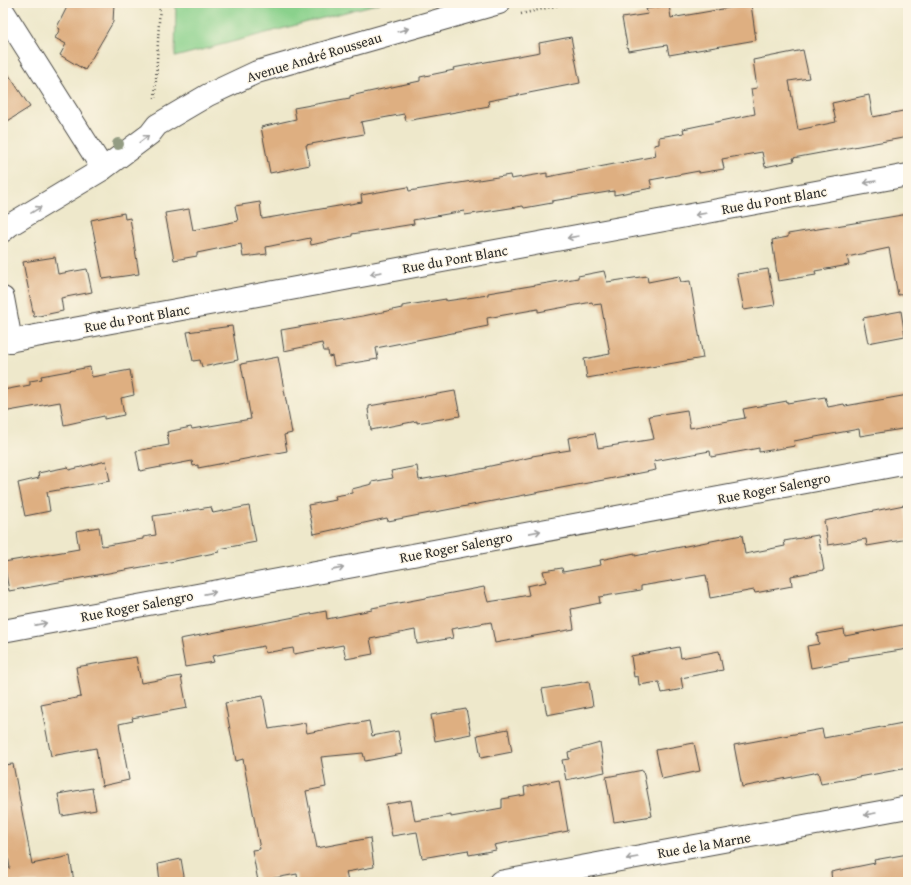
<svg xmlns="http://www.w3.org/2000/svg" width="911" height="885" viewBox="0 0 911 885" font-family="'Gentium Book Plus',serif">
<rect width="100%" height="100%" fill="#fcf5e5"/>
<filter id="ink" filterUnits="userSpaceOnUse"><feTurbulence type="fractalNoise" baseFrequency=".025" numOctaves="2"/><feDisplacementMap in="SourceGraphic" scale="8" xChannelSelector="R" yChannelSelector="G"/><feConvolveMatrix kernelMatrix="1 2 1 2 8 2 1 2 1" color-interpolation-filters="sRGB"/></filter>
<filter id="wash" filterUnits="userSpaceOnUse"><feTurbulence type="fractalNoise" baseFrequency=".012" numOctaves="4" result="noise"/><feDisplacementMap in="SourceGraphic" scale="16" xChannelSelector="R" yChannelSelector="G"/><feGaussianBlur stdDeviation="0.9" result="paint"/><feColorMatrix in="noise" values="0 0 0 0 0 0 0 0 0 0 0 0 0 0 0 0 0 1.4 0 .05"/><feComposite in="paint" operator="in"/></filter>
<g filter="url(#wash)">
<rect width="100%" height="100%" fill="#eee8cb"/>
<path fill="#8ad18c" stroke="#5a7e5c" d="M 176,3 L 380,3 L 175,57 Z"/>
<g id="blocks">
<path fill="#deaf81" d="M 69,3 L 114,3 L 113,22 L 85,70 L 60,55 L 66,44 L 55,38 L 60,29 L 57,27 Z
M 751,4 L 756,40 L 669,55 L 667,45 L 628,51 L 622,18 L 648,14 L 646,9 L 669,5 L 671,18 Z
M 571,37 L 580,83 L 488,101 L 489,106 L 406,121 L 404,114 L 361,122 L 364,134 L 306,145 L 310,165 L 270,173 L 261,127 L 296,119 L 294,108 L 350,98 L 350,96 L 420,81 L 420,77 L 454,70 L 453,68 L 540,52 L 539,43 Z
M 803,50 L 809,78 L 789,81 L 798,130 L 836,122 L 832,103 L 869,95 L 873,117 L 908,110 L 908,137 L 793,158 L 794,161 L 765,167 L 762,152 L 722,159 L 724,169 L 699,173 L 699,171 L 650,180 L 652,188 L 614,195 L 614,191 L 552,201 L 552,203 L 524,208 L 523,206 L 465,215 L 464,211 L 413,220 L 414,224 L 352,234 L 352,236 L 311,245 L 310,238 L 266,247 L 267,254 L 243,257 L 241,244 L 197,253 L 197,256 L 174,260 L 165,213 L 189,209 L 193,230 L 238,221 L 235,206 L 260,202 L 262,219 L 362,202 L 361,195 L 408,187 L 409,191 L 510,175 L 511,179 L 547,173 L 547,177 L 656,156 L 654,145 L 659,144 L 659,137 L 684,133 L 683,129 L 755,114 L 751,89 L 757,88 L 753,60 Z
M 3,66 L 30,107 L 3,124 Z
M 124,213 L 125,219 L 130,218 L 139,274 L 103,279 L 91,220 Z
M 908,214 L 908,294 L 898,295 L 889,248 L 847,257 L 849,265 L 815,271 L 816,275 L 778,281 L 772,240 L 788,237 L 788,234 Z
M 55,257 L 58,274 L 87,269 L 92,292 L 61,298 L 63,311 L 34,317 L 23,262 Z
M 768,269 L 775,305 L 744,310 L 737,274 Z
M 604,271 L 607,282 L 647,276 L 648,282 L 679,276 L 681,282 L 690,281 L 703,358 L 587,378 L 584,359 L 610,354 L 601,304 L 593,305 L 592,302 L 538,312 L 538,309 L 487,318 L 488,326 L 376,348 L 378,359 L 334,366 L 332,356 L 329,357 L 328,351 L 324,351 L 322,343 L 284,351 L 281,330 L 363,316 L 402,308 L 402,306 L 446,299 L 446,301 L 488,295 L 488,293 L 578,278 L 578,276 Z
M 901,311 L 905,336 L 868,343 L 863,318 Z
M 232,326 L 238,360 L 202,367 L 200,360 L 193,361 L 187,332 Z
M 278,357 L 292,433 L 284,435 L 287,451 L 198,468 L 198,465 L 193,466 L 192,461 L 140,471 L 136,451 L 169,445 L 167,432 L 191,427 L 192,429 L 251,419 L 241,364 Z
M 90,367 L 92,377 L 130,370 L 134,395 L 121,398 L 124,415 L 104,419 L 104,416 L 64,425 L 60,402 L 3,412 L 3,390 L 30,385 L 30,381 L 42,379 L 41,376 Z
M 455,391 L 460,416 L 417,423 L 417,421 L 371,430 L 368,409 L 369,409 L 369,406 Z
M 908,395 L 908,428 L 860,436 L 859,429 L 794,441 L 795,446 L 759,452 L 759,448 L 711,457 L 710,451 L 654,461 L 656,470 L 388,521 L 387,518 L 314,534 L 308,505 L 336,500 L 335,496 L 352,493 L 352,489 L 372,484 L 372,482 L 393,478 L 391,471 L 417,466 L 419,480 L 486,468 L 486,467 L 532,457 L 532,456 L 570,450 L 568,438 L 595,433 L 598,448 L 654,439 L 649,416 L 687,410 L 690,428 L 745,418 L 743,409 L 787,401 L 787,403 L 825,397 L 828,407 L 844,404 L 845,406 Z
M 106,461 L 110,481 L 47,492 L 50,511 L 25,516 L 18,483 L 39,478 L 38,473 L 68,467 L 69,470 Z
M 904,505 L 908,527 L 908,539 L 867,546 L 866,539 L 828,545 L 824,521 Z
M 249,506 L 256,542 L 219,549 L 219,552 L 175,561 L 9,591 L 4,562 L 79,549 L 76,531 L 99,527 L 102,546 L 143,539 L 143,537 L 156,535 L 153,516 L 211,507 L 213,513 Z
M 742,535 L 745,554 L 785,546 L 784,541 L 818,535 L 824,570 L 791,576 L 792,586 L 755,593 L 754,590 L 710,598 L 706,575 L 641,586 L 641,590 L 599,597 L 600,603 L 571,609 L 574,629 L 495,643 L 491,622 L 451,629 L 453,638 L 417,644 L 415,630 L 370,639 L 373,654 L 346,659 L 343,645 L 294,654 L 293,648 L 265,653 L 264,646 L 212,656 L 214,662 L 185,667 L 180,639 L 326,611 L 327,619 L 372,610 L 372,608 L 484,587 L 488,602 L 507,599 L 529,595 L 527,586 L 546,582 L 543,571 L 562,568 L 563,572 L 601,565 L 600,560 L 635,553 L 635,556 Z
M 908,624 L 908,649 L 849,658 L 849,661 L 811,668 L 807,646 L 819,644 L 817,634 L 844,629 L 845,636 Z
M 679,647 L 681,658 L 719,651 L 723,670 L 681,678 L 683,689 L 662,693 L 659,682 L 639,685 L 638,676 L 634,677 L 631,656 Z
M 136,657 L 141,683 L 181,676 L 187,708 L 132,718 L 133,721 L 119,724 L 129,780 L 102,786 L 96,748 L 51,756 L 41,705 L 81,697 L 76,667 Z
M 589,681 L 593,706 L 547,715 L 542,689 Z
M 263,696 L 269,729 L 305,723 L 307,733 L 369,721 L 372,736 L 398,731 L 402,754 L 365,761 L 363,753 L 321,757 L 326,787 L 306,791 L 317,848 L 370,838 L 374,867 L 346,872 L 348,882 L 298,882 L 297,874 L 258,881 L 252,850 L 260,849 L 247,781 L 243,759 L 236,761 L 225,703 Z
M 466,709 L 471,734 L 435,741 L 431,715 Z
M 908,722 L 908,768 L 821,784 L 818,772 L 742,787 L 734,745 L 822,729 L 824,738 Z
M 508,729 L 512,752 L 481,758 L 477,735 Z
M 600,743 L 605,772 L 566,780 L 562,760 L 569,759 L 568,752 Z
M 694,743 L 700,771 L 662,779 L 656,750 Z
M 13,764 L 32,864 L 70,856 L 74,882 L 3,882 L 3,869 L 10,868 L 6,845 L 3,845 L 3,765 Z
M 643,770 L 652,816 L 614,822 L 606,777 Z
M 559,780 L 568,831 L 494,845 L 496,850 L 469,855 L 468,850 L 422,858 L 417,832 L 392,836 L 386,804 L 411,800 L 415,821 L 451,815 L 451,817 L 502,808 L 502,799 L 525,795 L 524,787 Z
M 92,788 L 96,810 L 62,816 L 58,794 Z
M 908,854 L 908,882 L 832,882 L 831,872 L 875,863 L 874,860 Z
M 181,859 L 185,882 L 160,882 L 158,864 Z"/>
</g>
</g>
<g filter="url(#ink)">
<use href="#blocks" fill-opacity="0" stroke="#484743" stroke-width="1"/>
<g fill="none" stroke-linecap="round" stroke-linejoin="round">
<g stroke="#484743" stroke-width="24">
<path id="minor" d="M 3,11 L 103,169
M 3,231 L 10,225 L 103,169 L 150,134 L 157,125 L 208,95 L 257,72 L 499,3
M 3,298 L 11,341
M 3,342 L 908,175
M 3,631 L 908,463
M 500,882 L 908,807"/>
</g>
<path stroke="#484743" stroke-width="2.5" stroke-dasharray="1 3" stroke-linecap="butt" d="M 521,14 L 568,3
M 155,98 L 160,3"/>
<use href="#minor" stroke="#fff" stroke-width="22"/>
</g>
<circle fill="#939c83" cx="118" cy="144" r="6"/>
<defs><path id="oneway-shaft" d="M-6 0H5M1.5-3L5.5 0L1.5 3" fill="none" stroke-width="1.6" stroke-linecap="round" stroke-linejoin="round"/></defs>
<g stroke="#a0a0a0">
<use href="#oneway-shaft" transform="translate(403 30) rotate(-16)"/>
<use href="#oneway-shaft" transform="translate(144 139) rotate(-37)"/>
<use href="#oneway-shaft" transform="translate(870 182) rotate(170)"/>
<use href="#oneway-shaft" transform="translate(36 210) rotate(-31)"/>
<use href="#oneway-shaft" transform="translate(701 214) rotate(170)"/>
<use href="#oneway-shaft" transform="translate(573 237) rotate(170)"/>
<use href="#oneway-shaft" transform="translate(376 273) rotate(170)"/>
<use href="#oneway-shaft" transform="translate(535 532) rotate(-11)"/>
<use href="#oneway-shaft" transform="translate(338 569) rotate(-11)"/>
<use href="#oneway-shaft" transform="translate(210 593) rotate(-11)"/>
<use href="#oneway-shaft" transform="translate(41 624) rotate(-11)"/>
<use href="#oneway-shaft" transform="translate(870 814) rotate(170)"/>
<use href="#oneway-shaft" transform="translate(632 858) rotate(170)"/>
</g>
</g>
<g text-anchor="middle" stroke-width="3" stroke-linejoin="round" paint-order="stroke">
<g font-size="14" fill="#2b2b2b" stroke="#fcf5e5">
<text transform="translate(314 57) rotate(-17)" y="5">Avenue André Rousseau</text>
<text transform="translate(774 200) rotate(-10)" y="5">Rue du Pont Blanc</text>
<text transform="translate(455 259) rotate(-10)" y="5">Rue du Pont Blanc</text>
<text transform="translate(137 318) rotate(-10)" y="5">Rue du Pont Blanc</text>
<text transform="translate(774 488) rotate(-11)" y="5">Rue Roger Salengro</text>
<text transform="translate(456 547) rotate(-11)" y="5">Rue Roger Salengro</text>
<text transform="translate(137 606) rotate(-11)" y="5">Rue Roger Salengro</text>
<text transform="translate(704 845) rotate(-10)" y="5">Rue de la Marne</text>
</g>
</g>
<rect width="911" height="885" fill="none" stroke="#fcf5e5" stroke-width="16"/>
</svg>
